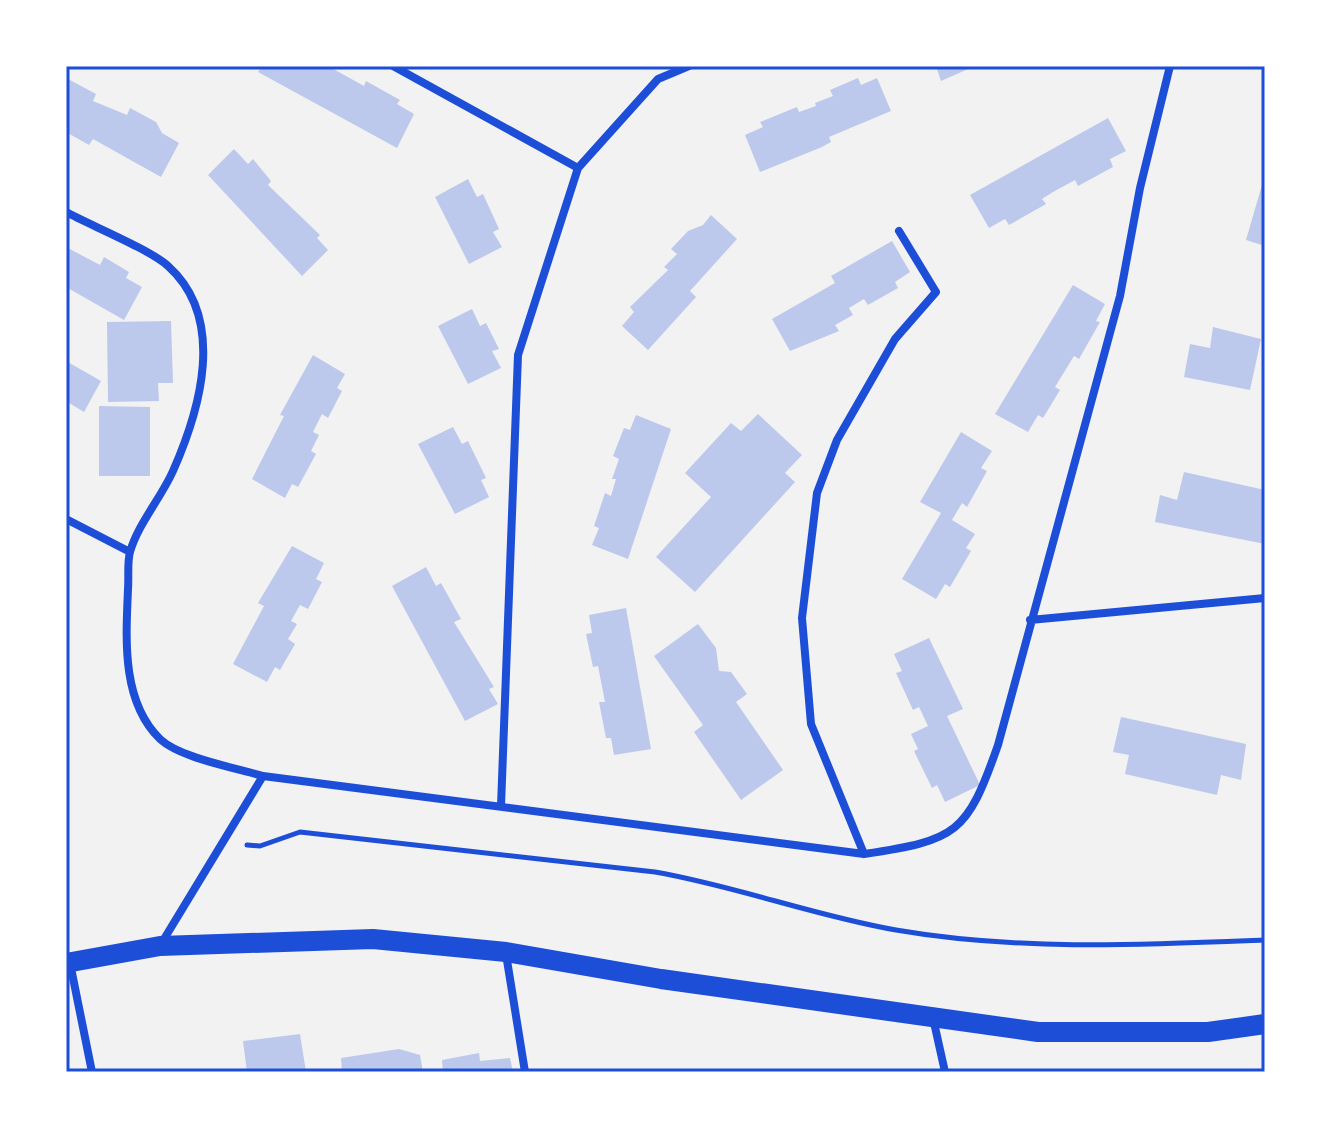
<svg xmlns="http://www.w3.org/2000/svg" width="1331" height="1138" viewBox="0 0 1331 1138" font-family="'Nunito Sans',sans-serif">
<rect width="100%" height="100%" fill="#f2f2f2"/>
<path fill="#bdc9ec" d="M 262,66 L 328,66 L 364,86 L 366,81 L 400,100 L 397,104 L 414,114 L 397,148 L 258,72 Z
M 936,66 L 975,66 L 941,81 Z
M 858,78 L 861,85 L 877,78 L 891,111 L 829,137 L 831,142 L 822,147 L 760,172 L 745,135 L 763,127 L 760,122 L 797,107 L 799,112 L 816,106 L 815,103 L 833,96 L 830,90 Z
M 68,79 L 96,94 L 93,101 L 127,115 L 130,108 L 156,122 L 162,133 L 179,143 L 161,177 L 93,139 L 89,145 L 66,132 Z
M 1108,118 L 1126,151 L 1110,159 L 1113,167 L 1078,186 L 1075,180 L 1053,192 L 1042,199 L 1046,204 L 1009,225 L 1005,219 L 989,228 L 970,195 Z
M 234,149 L 248,164 L 253,159 L 271,181 L 268,185 L 320,235 L 317,238 L 328,250 L 302,276 L 208,175 Z
M 1264,178 L 1265,178 L 1265,246 L 1246,240 Z
M 468,179 L 477,197 L 483,194 L 499,229 L 493,232 L 502,247 L 469,264 L 435,197 Z
M 711,215 L 737,239 L 690,291 L 696,297 L 648,350 L 622,326 L 634,312 L 630,307 L 668,270 L 664,267 L 677,254 L 671,249 L 688,231 L 703,225 Z
M 892,241 L 910,272 L 895,282 L 898,288 L 868,305 L 864,299 L 849,308 L 853,315 L 835,325 L 839,331 L 790,351 L 772,319 L 835,283 L 831,276 Z
M 66,247 L 100,265 L 104,257 L 129,272 L 126,278 L 142,287 L 124,320 L 66,287 Z
M 1073,285 L 1105,304 L 1096,321 L 1100,322 L 1079,359 L 1074,356 L 1055,387 L 1060,390 L 1043,418 L 1038,415 L 1028,432 L 995,414 Z
M 472,309 L 480,326 L 486,323 L 499,349 L 492,351 L 501,368 L 468,384 L 438,326 Z
M 171,321 L 173,383 L 158,383 L 159,401 L 108,402 L 107,322 Z
M 1213,327 L 1261,339 L 1250,390 L 1184,377 L 1190,344 L 1210,348 Z
M 313,355 L 345,374 L 337,388 L 342,391 L 328,418 L 322,414 L 313,432 L 319,435 L 311,451 L 316,454 L 298,487 L 292,484 L 285,498 L 252,479 L 284,416 L 280,415 Z
M 66,361 L 101,381 L 84,412 L 69,403 L 66,408 Z
M 99,406 L 150,407 L 150,476 L 99,476 Z
M 758,414 L 802,455 L 785,473 L 795,482 L 695,592 L 656,557 L 711,497 L 685,473 L 731,423 L 741,431 Z
M 636,415 L 671,429 L 628,559 L 592,545 L 599,528 L 594,526 L 605,493 L 611,496 L 616,479 L 612,479 L 619,459 L 613,456 L 624,428 L 630,430 Z
M 453,427 L 462,444 L 468,441 L 486,478 L 481,480 L 489,497 L 455,514 L 418,444 Z
M 961,432 L 992,451 L 981,468 L 987,471 L 967,507 L 962,503 L 952,520 L 975,534 L 966,548 L 971,551 L 950,587 L 945,584 L 936,599 L 902,579 L 941,513 L 920,502 Z
M 1184,472 L 1265,490 L 1265,544 L 1155,522 L 1160,495 L 1177,500 Z
M 292,546 L 324,563 L 316,579 L 322,582 L 308,609 L 300,605 L 291,621 L 297,624 L 288,639 L 295,644 L 280,670 L 275,667 L 267,682 L 233,664 L 264,606 L 258,603 Z
M 426,567 L 436,586 L 441,583 L 461,619 L 454,622 L 494,687 L 489,689 L 498,704 L 465,721 L 392,586 Z
M 626,608 L 651,749 L 614,755 L 611,738 L 606,738 L 599,702 L 605,702 L 598,666 L 593,667 L 586,634 L 592,633 L 589,615 Z
M 698,624 L 716,648 L 719,671 L 731,672 L 747,694 L 736,702 L 783,770 L 741,800 L 694,732 L 703,725 L 654,656 Z
M 929,638 L 963,709 L 947,716 L 980,785 L 945,802 L 937,785 L 932,788 L 914,751 L 918,749 L 911,734 L 928,726 L 919,707 L 913,710 L 896,673 L 902,671 L 894,654 Z
M 1121,717 L 1246,744 L 1241,780 L 1221,775 L 1217,795 L 1125,774 L 1129,755 L 1113,752 Z
M 300,1034 L 306,1072 L 247,1072 L 243,1041 Z
M 399,1049 L 420,1055 L 423,1072 L 342,1072 L 341,1058 Z
M 479,1053 L 480,1061 L 510,1058 L 513,1072 L 443,1072 L 442,1060 Z"/>
<g fill="none" stroke-linecap="round" stroke-linejoin="round">
<path stroke="#1d4ed8" stroke-width="5" d="M 247,845 L 260,846 L 300,832 L 655,872 C 736,886 815,916 896,930 C 1018,951 1142,945 1265,940"/>
<path stroke="#1d4ed8" stroke-width="8" d="M 393,66 L 578,168
M 66,212 C 90,225 151,250 168,266 C 227,319 200,410 173,471 C 161,498 138,524 130,552 C 127,563 129,577 128,589 C 126,638 121,701 160,739 C 180,758 236,768 263,776
M 66,519 L 130,552
M 1030,620 L 1265,598
M 501,806 L 518,355 L 578,168 L 658,79 L 689,66
M 864,854 L 811,724 L 802,618 L 817,493 L 837,440 L 895,339 L 936,292 L 899,231
M 161,944 L 263,776 L 864,854 C 957,840 967,834 998,745 L 1120,296 L 1140,188 L 1170,66
M 506,954 L 525,1072
M 70,963 L 92,1072
M 933,1018 L 945,1072"/>
<path stroke="#1d4ed8" stroke-width="20" d="M 66,963 L 160,946 L 373,939 L 506,952 L 661,979 L 1038,1032 L 1208,1032 L 1265,1024"/>
</g>
<rect width="1331" height="1138" fill="none" stroke="#ffffff" stroke-width="136"/>
<rect x="68" y="68" width="1195" height="1002" fill="none" stroke="#1d4ed8" stroke-width="3"/>
</svg>
